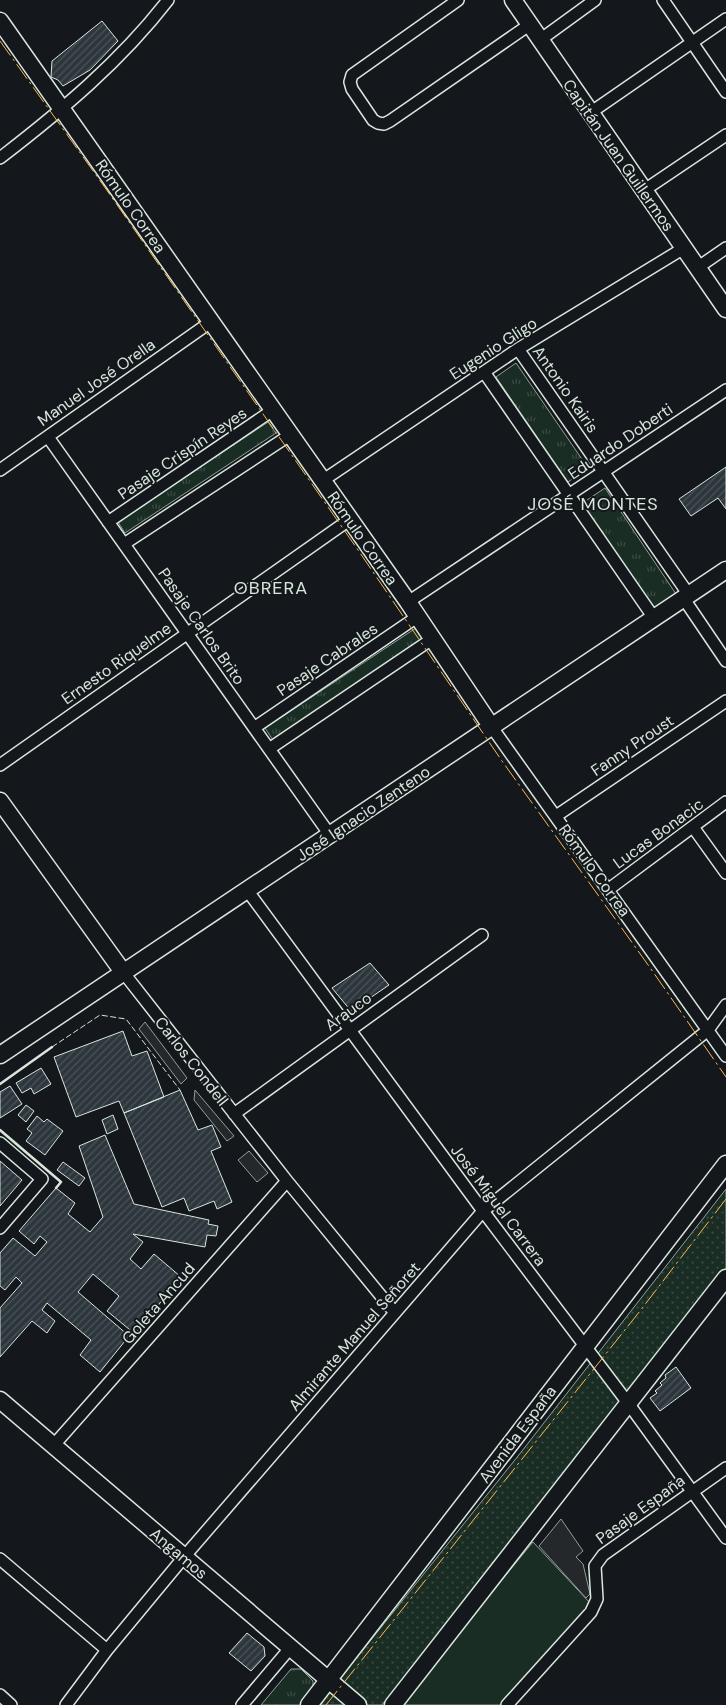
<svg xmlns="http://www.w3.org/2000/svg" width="726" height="1705" viewBox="0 0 726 1705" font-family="'DM Sans',sans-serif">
<defs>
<pattern id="grass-tufts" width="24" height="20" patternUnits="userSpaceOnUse" patternTransform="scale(1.25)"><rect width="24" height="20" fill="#1a2d24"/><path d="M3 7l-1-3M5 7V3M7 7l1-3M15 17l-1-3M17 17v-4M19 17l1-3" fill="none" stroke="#3b4b43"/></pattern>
<pattern id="park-dots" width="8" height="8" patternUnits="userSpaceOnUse" patternTransform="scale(1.25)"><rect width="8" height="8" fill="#1a2d24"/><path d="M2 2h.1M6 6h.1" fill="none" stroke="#3b4b43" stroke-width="1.8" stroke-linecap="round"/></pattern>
<pattern id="building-hatch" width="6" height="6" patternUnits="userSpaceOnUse" patternTransform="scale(1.25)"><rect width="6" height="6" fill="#2c363c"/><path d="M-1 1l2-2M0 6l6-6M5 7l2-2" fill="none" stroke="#4a5358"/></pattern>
</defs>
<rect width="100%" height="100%" fill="#14181c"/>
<path fill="url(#grass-tufts)" stroke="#939e99" d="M 516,363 L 588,468 L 568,482 L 496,377 Z
M 268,422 L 276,433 L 125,533 L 118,522 Z
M 605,488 L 676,594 L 653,610 L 581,504 Z
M 416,628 L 423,639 L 273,740 L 265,728 Z
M 291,1669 L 301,1669 L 313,1681 L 313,1693 L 303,1705 L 261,1705 Z"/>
<path fill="url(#park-dots)" stroke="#939e99" d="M 726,1189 L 726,1269 L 382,1705 L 319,1705 L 522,1451 Z"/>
<path fill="#1a2d24" stroke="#939e99" d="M 533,1542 L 591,1604 L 500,1705 L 399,1705 Z"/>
<path fill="#24282b" stroke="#939e99" d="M 145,1022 L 187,1078 L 181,1084 L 139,1029 Z
M 195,1090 L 234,1136 L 227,1141 L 194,1100 Z
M 249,1151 L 268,1173 L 257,1182 L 238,1160 Z
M 561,1519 L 583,1551 L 576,1557 L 583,1564 L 590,1594 L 586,1598 L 539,1546 Z"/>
<path fill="url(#building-hatch)" stroke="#d8e6dc" d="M 102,21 L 118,41 L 90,70 L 63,86 L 58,80 L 51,77 L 52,61 Z
M 726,467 L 726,509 L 718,498 L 691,516 L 679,499 Z
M 370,963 L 389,985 L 351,1011 L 332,988 Z
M 123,1031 L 132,1056 L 147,1051 L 164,1097 L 124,1113 L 119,1101 L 76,1117 L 54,1057 Z
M 41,1068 L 51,1084 L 34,1094 L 31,1088 L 22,1093 L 16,1083 Z
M 10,1086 L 22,1104 L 0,1118 L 0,1092 Z
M 180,1090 L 198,1130 L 212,1125 L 221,1147 L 211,1151 L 232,1202 L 217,1209 L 214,1201 L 189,1211 L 184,1198 L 162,1207 L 124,1113 Z
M 26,1105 L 34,1111 L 26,1122 L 18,1115 Z
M 113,1115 L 118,1129 L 107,1134 L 102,1120 Z
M 37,1116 L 44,1122 L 47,1119 L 63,1131 L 45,1155 L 26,1141 L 32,1133 L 27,1129 Z
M 105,1135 L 134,1204 L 209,1220 L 208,1224 L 218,1226 L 216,1236 L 207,1235 L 205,1247 L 133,1234 L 143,1242 L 130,1259 L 141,1269 L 154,1254 L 181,1277 L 135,1334 L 107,1311 L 119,1296 L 93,1274 L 78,1292 L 129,1336 L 100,1372 L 80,1355 L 91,1340 L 47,1303 L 42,1310 L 55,1321 L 47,1333 L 32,1321 L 0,1357 L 0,1308 L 22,1283 L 16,1277 L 5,1290 L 0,1286 L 0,1253 L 13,1238 L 35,1256 L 47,1242 L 40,1236 L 34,1244 L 19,1231 L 56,1188 L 75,1203 L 68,1214 L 90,1232 L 103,1217 L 79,1146 Z
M 0,1161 L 22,1180 L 0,1206 Z
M 63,1162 L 85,1178 L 79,1186 L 57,1170 Z
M 676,1367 L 691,1388 L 660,1411 L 650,1398 L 657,1393 L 655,1391 L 662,1385 L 660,1383 L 666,1378 L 665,1375 Z
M 247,1633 L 264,1647 L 265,1656 L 251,1671 L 229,1653 Z"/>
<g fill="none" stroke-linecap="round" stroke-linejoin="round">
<g stroke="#d8e6dc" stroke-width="14">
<path id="street" d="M 458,0 L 352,75 L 350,82 L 352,89 L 373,120 L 378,123 L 384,124 L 390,121 L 529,25
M 663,0 L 726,92
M 540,40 L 595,0
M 590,113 L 726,19
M 0,158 C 61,111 121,61 168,0
M 643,191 L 726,135
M 697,268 L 726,248
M 518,349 L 689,595
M 484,372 L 654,618
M 48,437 L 330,835
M 0,470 L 212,321
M 322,481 L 518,349 L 684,248
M 108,522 L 273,410
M 124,544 L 290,435
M 684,599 L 726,661
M 408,602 L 726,390
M 491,726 L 726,1056
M 254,728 L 417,617
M 269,749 L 432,639
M 0,765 L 349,520
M 556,816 L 726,701
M 693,827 L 726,873
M 609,889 L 726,802
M 247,890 L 483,1211 L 628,1403 L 726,1538
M 123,972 L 287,1181 L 395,1313
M 234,1114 L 482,935
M 0,1143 L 42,1179 L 0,1228
M 53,1446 L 287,1181
M 0,1559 L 107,1650
M 0,1695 L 11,1705
M 66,1705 L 107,1650 L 184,1557 L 483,1211 L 708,1030 L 726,1005
M 242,1705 L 291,1647
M 507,1705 L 591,1612 L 597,1599 L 595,1566 L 603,1555 L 726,1468"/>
</g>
<g stroke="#d8e6dc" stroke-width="19">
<path id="secondary" d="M 513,0 L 726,309
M 0,21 L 408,602 L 491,726
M 0,801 L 123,972
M 0,1055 L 726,570
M 0,1400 L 358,1705
M 309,1705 L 726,1164
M 393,1705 L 726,1278"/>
</g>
<use href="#street" stroke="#14181c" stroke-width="11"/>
<use href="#secondary" stroke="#14181c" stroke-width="16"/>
<path stroke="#d8e6dc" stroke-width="1" stroke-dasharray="6 2.5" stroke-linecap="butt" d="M 52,1047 L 100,1015 L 126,1019 L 180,1090"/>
<path stroke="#d8e6dc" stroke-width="2.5" d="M 0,1084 L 52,1047
M 0,1130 L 61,1182 L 56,1188"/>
<path stroke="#ffb74d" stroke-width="1" stroke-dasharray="18 4 2.5 4" stroke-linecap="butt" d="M 0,41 L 106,189 L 358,550 L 502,761 L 651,969 L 726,1077
M 326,1705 L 640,1311 L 726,1199"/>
</g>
<g text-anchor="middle" stroke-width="4" stroke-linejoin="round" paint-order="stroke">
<g font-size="16" fill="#d8e6dc" stroke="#14181c">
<text transform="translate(619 155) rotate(55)" y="6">Capitán Juan Guillermos</text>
<text transform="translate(131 206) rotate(55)" y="6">Rómulo Correa</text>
<text transform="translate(493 348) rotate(-33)" y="6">Eugenio Gligo</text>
<text transform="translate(96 382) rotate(-35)" y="6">Manuel José Orella</text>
<text transform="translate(566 389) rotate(55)" y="6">Antonio Kairis</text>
<text transform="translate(620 441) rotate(-34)" y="6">Eduardo Doberti</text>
<text transform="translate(182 453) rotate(-34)" y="6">Pasaje Crispín Reyes</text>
<text transform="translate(363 538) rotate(55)" y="6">Rómulo Correa</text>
<text transform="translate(202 626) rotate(55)" y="6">Pasaje Carlos Brito</text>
<text transform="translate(327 659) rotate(-34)" y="6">Pasaje Cabrales</text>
<text transform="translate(116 663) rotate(-35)" y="6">Ernesto Riquelme</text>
<text transform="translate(632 745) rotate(-34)" y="6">Fanny Proust</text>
<text transform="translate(363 813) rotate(-34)" y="6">José Ignacio Zenteno</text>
<text transform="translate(658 833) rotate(-36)" y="6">Lucas Bonacic</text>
<text transform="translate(595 870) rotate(54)" y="6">Rómulo Correa</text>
<text transform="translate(348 1011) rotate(-36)" y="6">Arauco</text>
<text transform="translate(192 1061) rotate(52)" y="6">Carlos Condell</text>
<text transform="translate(499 1205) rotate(53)" y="6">José Miguel Carrera</text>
<text transform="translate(158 1303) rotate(-49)" y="6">Goleta Ancud</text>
<text transform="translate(354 1336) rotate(-49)" y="6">Almirante Manuel Señoret</text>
<text transform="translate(517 1434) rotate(-53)" y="6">Avenida España</text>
<text transform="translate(640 1509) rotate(-36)" y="6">Pasaje España</text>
<text transform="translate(179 1553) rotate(40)" y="6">Angamos</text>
</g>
<g font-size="18" letter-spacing="1" fill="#d8e6dc" stroke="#14181c">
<text x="593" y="510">JOSÉ MONTES</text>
<text x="271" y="594">OBRERA</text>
</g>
</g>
</svg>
